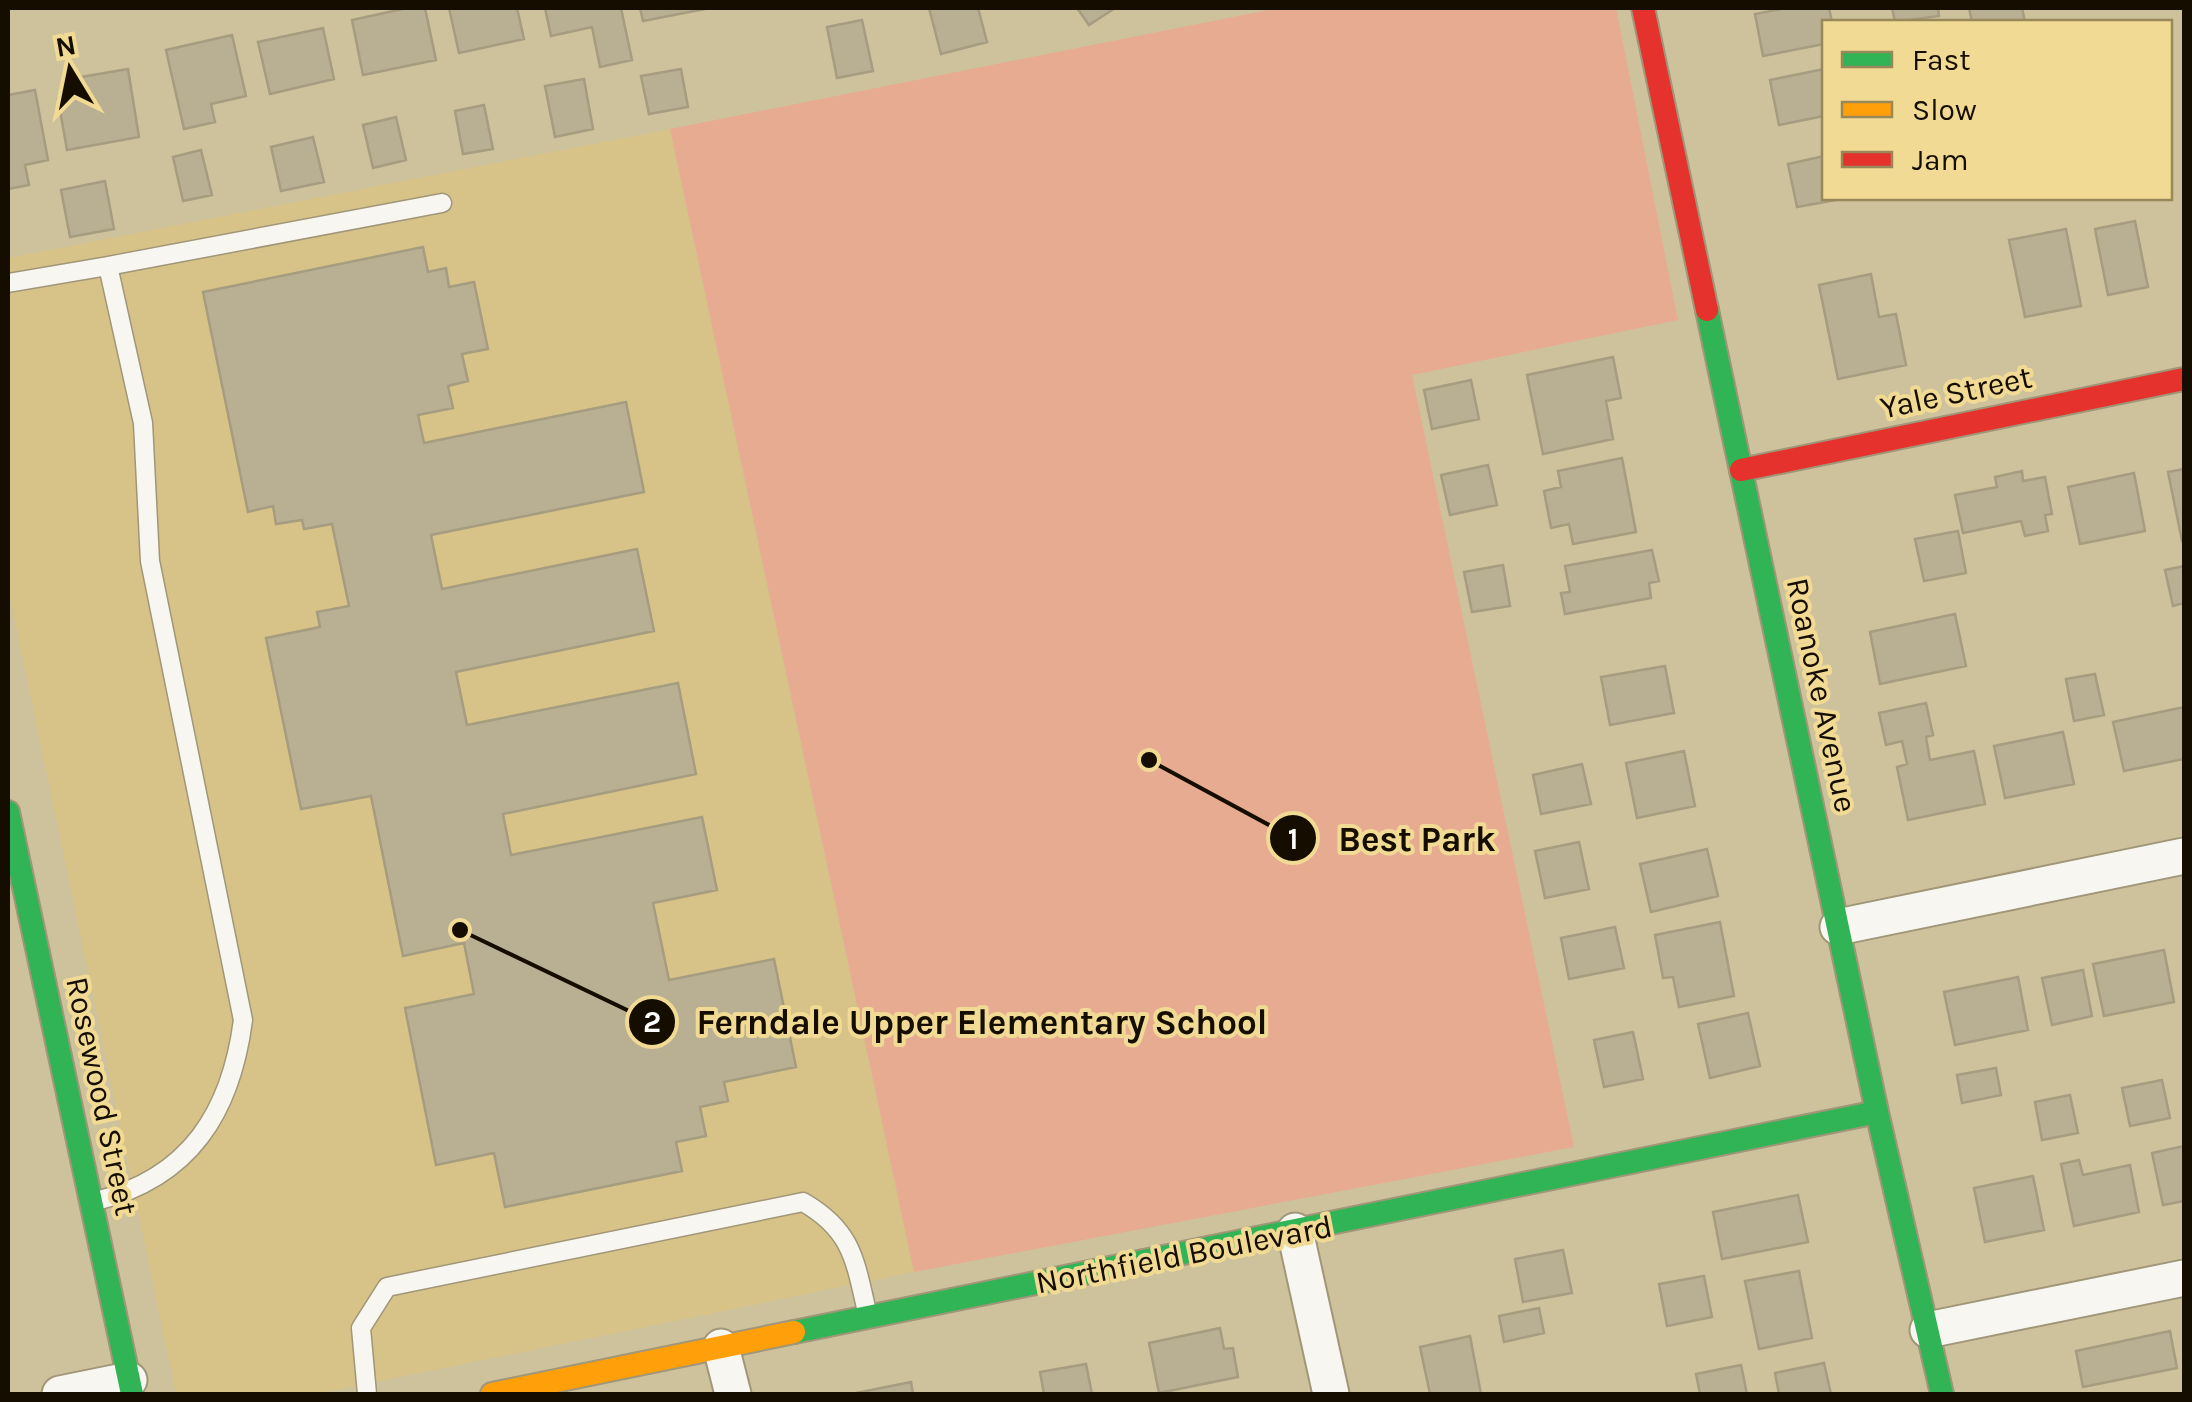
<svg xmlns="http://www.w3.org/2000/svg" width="2192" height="1402" viewBox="0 0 2192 1402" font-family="Karla,sans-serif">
<rect width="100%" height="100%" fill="#cec29d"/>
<path fill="#d7c388" d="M 670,129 L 914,1272 L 317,1394 L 176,1394 L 8,588 L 8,258 Z"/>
<path fill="#e6ab90" d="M 1278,8 L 1616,8 L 1678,320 L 1412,375 L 1574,1147 L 914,1272 L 670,129 Z"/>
<path fill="#b9af92" stroke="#a69c7f" stroke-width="2.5" d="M 407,8 L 425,8 L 436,60 L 363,75 L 352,20 Z
M 449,8 L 517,8 L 524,39 L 459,53 Z
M 545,8 L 621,8 L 632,60 L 600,67 L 592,27 L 551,36 Z
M 640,8 L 710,8 L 643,21 Z
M 929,8 L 978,8 L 987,42 L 941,54 Z
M 1077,8 L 1115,8 L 1089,25 Z
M 1786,8 L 1829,8 L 1832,22 L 1824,22 L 1824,44 L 1763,56 L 1755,14 Z
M 1892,8 L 1938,8 L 1939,16 L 1895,22 Z
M 1969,8 L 2022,8 L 2025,22 L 1972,22 Z
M 862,20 L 873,71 L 837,78 L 827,27 Z
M 323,28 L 334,79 L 270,94 L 258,42 Z
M 232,35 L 246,96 L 211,104 L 215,122 L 184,129 L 166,50 Z
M 128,69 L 139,137 L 67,150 L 58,99 L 84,95 L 81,77 Z
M 681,69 L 688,107 L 649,114 L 641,76 Z
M 1824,69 L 1824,116 L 1779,125 L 1770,80 Z
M 584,79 L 593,129 L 555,137 L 545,86 Z
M 35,90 L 48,160 L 25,165 L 29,185 L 8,189 L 8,95 Z
M 484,105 L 493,149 L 463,154 L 455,111 Z
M 396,117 L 406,160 L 373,168 L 363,125 Z
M 313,137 L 324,182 L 281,191 L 271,147 Z
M 201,150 L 212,195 L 183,201 L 173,157 Z
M 1824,156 L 1824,198 L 1847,198 L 1797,207 L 1788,164 Z
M 105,181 L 114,229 L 70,237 L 61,190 Z
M 2135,221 L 2148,287 L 2108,295 L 2095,229 Z
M 2066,229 L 2081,306 L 2025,317 L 2009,240 Z
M 423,247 L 428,272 L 446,268 L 449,287 L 474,282 L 488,349 L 462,354 L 468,381 L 448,386 L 453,408 L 418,415 L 424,443 L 626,402 L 644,492 L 431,535 L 442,589 L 637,549 L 654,631 L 456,672 L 467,725 L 678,683 L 696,774 L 503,814 L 511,855 L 702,817 L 717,890 L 653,903 L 669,980 L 774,959 L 796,1067 L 724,1082 L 728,1101 L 700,1107 L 706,1136 L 676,1142 L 682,1171 L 505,1207 L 494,1153 L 436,1165 L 405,1008 L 474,994 L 464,943 L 403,956 L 371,796 L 301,809 L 266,638 L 320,627 L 317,612 L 349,606 L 332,524 L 304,529 L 302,520 L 276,524 L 273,506 L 248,512 L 203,292 Z
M 1871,274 L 1879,317 L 1896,314 L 1906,365 L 1838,379 L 1819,285 Z
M 1613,357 L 1621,398 L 1606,401 L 1613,439 L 1543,454 L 1527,375 Z
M 1471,380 L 1479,419 L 1432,429 L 1424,390 Z
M 1622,458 L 1636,532 L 1573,544 L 1569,524 L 1551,528 L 1544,491 L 1561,487 L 1558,471 Z
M 1488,465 L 1497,505 L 1450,515 L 1441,475 Z
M 2184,469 L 2184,541 L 2182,541 L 2168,472 Z
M 2022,471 L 2023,481 L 2045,477 L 2052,514 L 2045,515 L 2048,531 L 2025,536 L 2021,521 L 1963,533 L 1955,495 L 1997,487 L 1995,477 Z
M 2134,473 L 2145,531 L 2080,544 L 2068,487 Z
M 1958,531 L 1966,573 L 1924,581 L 1915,539 Z
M 1652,550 L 1659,581 L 1649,583 L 1651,598 L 1565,614 L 1561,593 L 1570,592 L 1565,566 Z
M 1503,565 L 1510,606 L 1472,612 L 1464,572 Z
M 2184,566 L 2184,603 L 2173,606 L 2165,570 Z
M 1955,614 L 1966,666 L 1880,684 L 1870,632 Z
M 1665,666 L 1674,713 L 1610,725 L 1601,677 Z
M 2095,674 L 2104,715 L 2074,721 L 2066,679 Z
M 1926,703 L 1933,735 L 1926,737 L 1930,760 L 1974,751 L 1985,804 L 1908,820 L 1897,767 L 1907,764 L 1902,741 L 1886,745 L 1879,713 Z
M 2184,707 L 2184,759 L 2124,771 L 2113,722 Z
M 2063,732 L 2074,784 L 2005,798 L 1994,746 Z
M 1684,751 L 1695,806 L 1637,818 L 1626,763 Z
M 1582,764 L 1591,804 L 1541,814 L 1533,775 Z
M 1579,842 L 1589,889 L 1545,898 L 1535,851 Z
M 1707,849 L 1718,896 L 1651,912 L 1640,864 Z
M 1720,922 L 1734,996 L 1679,1007 L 1673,977 L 1663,978 L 1655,935 Z
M 1615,927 L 1624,968 L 1569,979 L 1561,938 Z
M 2164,950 L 2174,1002 L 2104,1016 L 2093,964 Z
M 2083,970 L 2092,1016 L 2052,1025 L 2042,978 Z
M 2018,977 L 2028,1030 L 1955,1045 L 1944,992 Z
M 1748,1013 L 1760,1066 L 1710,1078 L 1698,1024 Z
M 1633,1032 L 1643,1079 L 1604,1087 L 1594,1040 Z
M 1996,1068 L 2001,1095 L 1962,1103 L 1957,1075 Z
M 2162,1080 L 2170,1118 L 2130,1126 L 2122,1088 Z
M 2070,1095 L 2078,1133 L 2042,1140 L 2035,1102 Z
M 2184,1146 L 2184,1201 L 2163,1205 L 2152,1153 Z
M 2079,1160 L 2083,1175 L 2130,1165 L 2139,1212 L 2074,1226 L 2061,1164 Z
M 2033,1176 L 2044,1230 L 1985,1242 L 1974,1188 Z
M 1798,1195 L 1808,1242 L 1722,1259 L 1713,1212 Z
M 1563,1250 L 1572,1293 L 1523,1302 L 1515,1259 Z
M 1799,1271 L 1812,1338 L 1759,1349 L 1745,1281 Z
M 1704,1276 L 1712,1317 L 1667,1326 L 1659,1284 Z
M 1539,1308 L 1544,1333 L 1504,1342 L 1499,1316 Z
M 1220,1328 L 1224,1349 L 1233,1348 L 1238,1377 L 1159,1393 L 1149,1343 Z
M 2170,1331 L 2177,1368 L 2083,1387 L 2076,1351 Z
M 1470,1336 L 1481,1394 L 1430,1394 L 1420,1347 Z
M 1824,1363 L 1831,1394 L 1779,1394 L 1775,1373 Z
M 1086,1364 L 1092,1394 L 1044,1394 L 1040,1372 Z
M 1741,1365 L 1747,1394 L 1700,1394 L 1696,1374 Z
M 911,1382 L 913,1394 L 851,1394 Z"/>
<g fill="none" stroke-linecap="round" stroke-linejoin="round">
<g stroke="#a09678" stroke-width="21">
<path id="lane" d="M 108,266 L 442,203
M 8,283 L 108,266 L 143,423 L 150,561 L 243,1020 C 231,1112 190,1178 96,1201
M 367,1394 L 361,1328 L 387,1287 L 803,1202 C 852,1230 855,1260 867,1312"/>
</g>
<g stroke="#a09678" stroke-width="39">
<path id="street" d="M 1838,927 L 2184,856
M 1295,1231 L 1331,1394
M 1928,1330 L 2184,1278
M 721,1347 L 733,1394
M 60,1394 L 129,1380"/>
</g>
<g stroke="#a09678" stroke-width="26">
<path id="fast" d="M 1707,310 L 1877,1112 L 1942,1394
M 8,812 L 132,1394
M 794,1332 L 1877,1112"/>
</g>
<g stroke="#a09678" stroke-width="26">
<path id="slow" d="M 492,1394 L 794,1332"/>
</g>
<g stroke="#a09678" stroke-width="26">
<path id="jam" d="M 1643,8 L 1707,310
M 1741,470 L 2184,379"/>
</g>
<use href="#lane" stroke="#f8f6f0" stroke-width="18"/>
<use href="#street" stroke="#f8f6f0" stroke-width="35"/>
<use href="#fast" stroke="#30b455" stroke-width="22"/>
<use href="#slow" stroke="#ff9f0a" stroke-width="22"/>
<use href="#jam" stroke="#e5322d" stroke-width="22"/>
</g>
<g text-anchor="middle" stroke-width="8" stroke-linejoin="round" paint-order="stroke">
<g font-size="32" fill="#150d00" stroke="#f1da94">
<text transform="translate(1956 392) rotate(-12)" y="11">Yale Street</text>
<text transform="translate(1822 695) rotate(78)" y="11">Roanoke Avenue</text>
<text transform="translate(102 1096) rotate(78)" y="11">Rosewood Street</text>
<text transform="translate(1184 1254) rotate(-11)" y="11">Northfield Boulevard</text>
</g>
</g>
<path fill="none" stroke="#150d00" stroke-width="4" d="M1149 760L1293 838M460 930L652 1022"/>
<g fill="#150d00" stroke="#f1da94" stroke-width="4">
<circle cx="1149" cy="760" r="10"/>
<circle cx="460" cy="930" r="10"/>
<circle cx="1293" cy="838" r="25"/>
<circle cx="652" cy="1022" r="25"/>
</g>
<g font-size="30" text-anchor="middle" font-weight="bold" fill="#fff">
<text x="1293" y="849">1</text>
<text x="652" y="1032">2</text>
</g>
<g font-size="35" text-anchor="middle" font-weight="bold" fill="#150d00" stroke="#f1da94" stroke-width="8" stroke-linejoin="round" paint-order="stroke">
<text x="1417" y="851">Best Park</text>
<text x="982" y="1034">Ferndale Upper Elementary School</text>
</g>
<rect width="2192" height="1402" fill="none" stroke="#150d00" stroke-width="20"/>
<rect x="1822" y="20" width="350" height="180" fill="#f1da94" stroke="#998859" stroke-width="2.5"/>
<rect x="1842" y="52" width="50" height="15" fill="#30b455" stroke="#998859" stroke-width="2.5"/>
<text x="1912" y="70" font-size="30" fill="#150d00">Fast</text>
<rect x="1842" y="102" width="50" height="15" fill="#ff9f0a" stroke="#998859" stroke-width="2.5"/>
<text x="1912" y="120" font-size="30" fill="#150d00">Slow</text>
<rect x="1842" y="152" width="50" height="15" fill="#e5322d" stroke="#998859" stroke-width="2.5"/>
<text x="1912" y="170" font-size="30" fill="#150d00">Jam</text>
<g transform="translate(70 70) rotate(350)" stroke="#f1da94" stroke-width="8" paint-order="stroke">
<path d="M0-8L18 38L0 25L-18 38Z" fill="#150d00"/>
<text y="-15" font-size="28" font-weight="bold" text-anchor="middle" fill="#150d00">N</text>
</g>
</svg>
